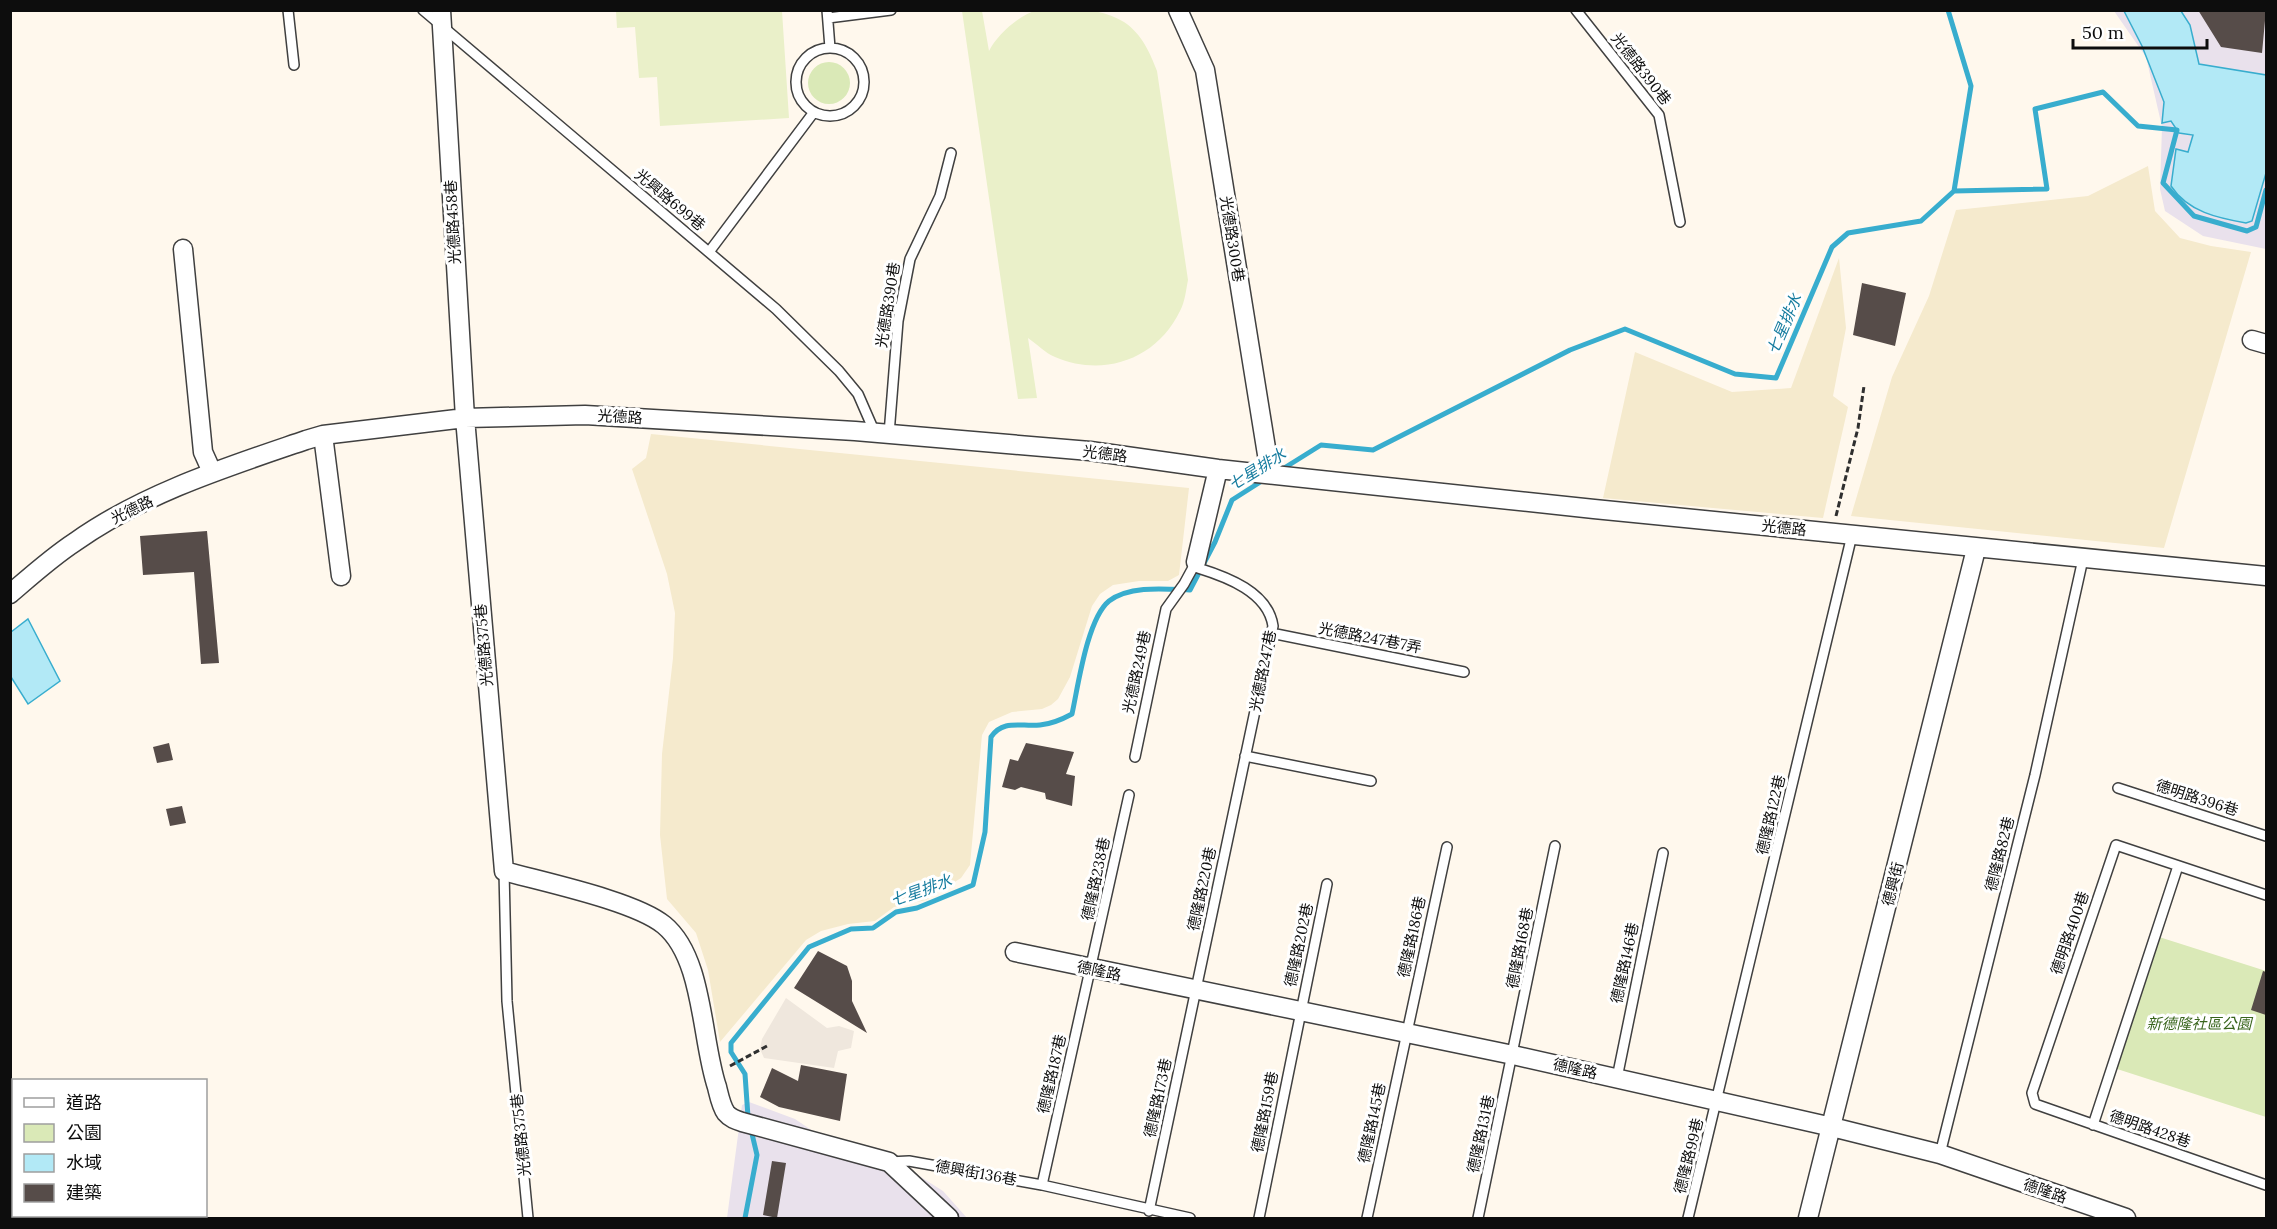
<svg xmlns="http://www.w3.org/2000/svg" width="2277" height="1229" viewBox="0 0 2277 1229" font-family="Lora,'Noto Sans TC',serif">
<rect width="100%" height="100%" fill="#fff8ed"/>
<path fill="#e9e1ec" d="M 2114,11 L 2266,11 L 2266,249 L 2203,236 L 2165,211 L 2160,189 L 2162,127 L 2146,57 Z
M 749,1102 L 795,1119 L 838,1148 L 916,1174 L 943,1191 L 967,1218 L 727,1218 L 742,1105 Z"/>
<path fill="#f5eacd" d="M 2148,166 L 2155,211 L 2180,238 L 2211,246 L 2251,252 L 2164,548 L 1851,516 L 1892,377 L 1929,296 L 1956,210 L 2088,196 Z
M 1839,258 L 1846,328 L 1833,396 L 1848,407 L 1823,518 L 1603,498 L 1635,352 L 1732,392 L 1791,388 Z
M 651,434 L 1189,488 L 1179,575 L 1168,581 L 1139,581 L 1113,585 L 1100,594 L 1092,606 L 1070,677 L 1058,699 L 1051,705 L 1042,709 L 1012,712 L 989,722 L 982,735 L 970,865 L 961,878 L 926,900 L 894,907 L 875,921 L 848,924 L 821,931 L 806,940 L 720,1042 L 708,970 L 696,933 L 667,899 L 660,835 L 662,754 L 673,658 L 675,613 L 667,574 L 632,469 L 646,458 Z"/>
<path fill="#dae9b7" d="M808 83a21 21 0 1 1 42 0a21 21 0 1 1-42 0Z
M 2156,936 L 2266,971 L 2266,1117 L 2114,1068 Z"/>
<path fill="#eaf0c9" d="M 616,11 L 782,11 L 789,118 L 660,126 L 657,77 L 639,78 L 635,27 L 617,28 Z
M 962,11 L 982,11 L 989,51 C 997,35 1020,14 1038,10 C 1063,6 1103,8 1124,22 C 1142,34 1150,53 1157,71 L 1188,280 C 1186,290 1185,302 1180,311 C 1157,359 1104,378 1055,357 C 1045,353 1037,344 1028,338 L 1037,398 L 1018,399 Z"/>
<path fill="#efe7dd" d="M 786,998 L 827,1028 L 839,1026 L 854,1031 L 851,1048 L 838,1051 L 834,1068 L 764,1058 L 760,1049 L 762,1039 Z"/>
<path fill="#b2e9f6" stroke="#38adce" stroke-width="1.5" d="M 2124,11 L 2181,11 L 2190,25 L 2199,64 L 2266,75 L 2266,173 L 2252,221 L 2246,223 C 2218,218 2188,212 2171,186 L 2176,149 L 2188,152 L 2193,135 L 2179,133 L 2171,121 L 2162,123 L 2164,102 L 2142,46 Z
M 28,619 L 60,681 L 28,704 L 11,677 L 11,632 Z"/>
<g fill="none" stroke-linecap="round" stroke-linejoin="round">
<path stroke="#38adce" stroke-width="5" d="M 1954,191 L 2047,189 L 2035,109 L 2103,92 L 2138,126 L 2177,130 L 2163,183 L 2194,216 L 2247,231 L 2256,227 L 2266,190
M 1281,470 L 1321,445 L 1373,450 L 1570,350 L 1625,329 L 1735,374 L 1776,378 L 1832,247 L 1848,233 L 1921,221 L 1954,191 L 1971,86 L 1948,10
M 745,1218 L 757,1155 L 748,1117 L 745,1074 L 731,1052 L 731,1043 L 809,947 L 851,929 L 873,928 L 896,912 L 917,908 L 973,885 L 985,832 L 991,737 C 1003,719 1021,727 1040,725 C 1052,724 1061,720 1072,714 C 1078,687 1087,619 1109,601 C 1130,585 1166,589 1190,590 L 1215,542 L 1232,500 L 1265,479"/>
</g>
<path fill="#564c49" d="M 2198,10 L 2266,10 L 2262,53 L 2221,47 Z
M 1862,283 L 1906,293 L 1895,346 L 1853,335 Z
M 207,531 L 219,663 L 201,664 L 194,572 L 143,575 L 140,536 Z
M 169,743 L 173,760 L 157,763 L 153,747 Z
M 1026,743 L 1074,752 L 1066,774 L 1075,776 L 1072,806 L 1046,799 L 1045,793 L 1021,787 L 1015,790 L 1002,787 L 1010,759 L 1018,761 Z
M 182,806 L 186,823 L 170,826 L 166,809 Z
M 818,951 L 847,966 L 852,981 L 852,1001 L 867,1033 L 794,988 Z
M 2263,971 L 2266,972 L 2266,1015 L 2251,1010 Z
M 801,1065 L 847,1074 L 840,1121 L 779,1107 L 760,1097 L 772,1068 L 798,1081 Z
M 772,1161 L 786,1163 L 777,1218 L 763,1215 Z"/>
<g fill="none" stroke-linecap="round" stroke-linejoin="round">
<g stroke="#404040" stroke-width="12">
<path id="lane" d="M 288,10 L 294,65
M 423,10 L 776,309 L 839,371 L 858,394 L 875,433
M 827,10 L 830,48
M 1576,10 L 1659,115 L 1680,222
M 828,18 L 891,10
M796 82a34 34 0 1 1 68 0a34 34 0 1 1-68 0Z
M 709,252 L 814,112
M 889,434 L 898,321 L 910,259 L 940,196 L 951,153
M 1271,633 L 1464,672
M 1245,756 L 1371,781
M 1135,757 L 1166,609 L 1184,584 L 1196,562
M 2118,788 L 2266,836
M 504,871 L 507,1001 L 528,1218
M 2266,895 L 2116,845 L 2032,1093 L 2035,1104 L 2266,1185
M 1617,1078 L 1663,853
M 2093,1125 L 2178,866
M 1940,1154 L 2035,775 L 2083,559
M 889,1162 L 909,1161 L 1042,1185 L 1190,1218
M 1042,1185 L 1129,795
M 1149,1211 L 1273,626 C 1268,592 1227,577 1198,568 L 1196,562
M 1259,1218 L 1327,884
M 1367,1218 L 1447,847
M 1478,1218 L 1555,846
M 1688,1218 L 1852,535"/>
</g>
<g stroke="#404040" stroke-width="21">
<path id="street" d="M 441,10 L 465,418 L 504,871 C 543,882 635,901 664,925 C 704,958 701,1040 717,1087 C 719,1095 721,1106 726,1113 C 730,1118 736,1120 742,1122 L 889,1162 L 949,1218
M 1178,10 L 1205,70 L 1270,473
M 183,249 L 203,452 L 212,472
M 2252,340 L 2266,344
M 323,435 L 341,576
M 1196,562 L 1218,469
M 10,594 C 31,576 52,557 75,542 C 144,493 227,467 306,440 L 323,435 L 465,418 L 585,415 L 855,431 L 1090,451 L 1218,469 L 1594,509 L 2266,576
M 1015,952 L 1513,1055 L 1832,1127 L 1940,1154 L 2126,1218
M 10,1176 L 14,1178
M 81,1216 L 87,1218
M 1808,1218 L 1976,549"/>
</g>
<path stroke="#2f2f2f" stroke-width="3" stroke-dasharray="6 3" stroke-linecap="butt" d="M 1836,516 L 1858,428 L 1864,386
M 730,1066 L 767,1046
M 10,1203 L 14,1205
M 33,1216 L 39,1218"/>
<use href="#lane" stroke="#fff" stroke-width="9"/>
<use href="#street" stroke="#fff" stroke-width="18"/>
</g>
<g text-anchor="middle" stroke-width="6" stroke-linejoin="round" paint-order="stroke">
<g font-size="15" fill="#0d0d0d" stroke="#fff">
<text transform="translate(1641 69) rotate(52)" y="5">光德路390巷</text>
<text transform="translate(670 200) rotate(40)" y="5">光興路699巷</text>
<text transform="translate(453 222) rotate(-93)" y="5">光德路458巷</text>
<text transform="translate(1232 239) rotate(81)" y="5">光德路300巷</text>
<text transform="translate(888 305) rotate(-81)" y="5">光德路390巷</text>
<text transform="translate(620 417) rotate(3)" y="5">光德路</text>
<text transform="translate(1105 454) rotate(7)" y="5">光德路</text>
<text transform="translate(132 510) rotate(-26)" y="5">光德路</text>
<text transform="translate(1784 528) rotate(6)" y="5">光德路</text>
<text transform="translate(1370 638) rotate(11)" y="5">光德路247巷7弄</text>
<text transform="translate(484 645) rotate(-95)" y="5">光德路375巷</text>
<text transform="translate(1263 671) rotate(-79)" y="5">光德路247巷</text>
<text transform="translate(1137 672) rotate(-78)" y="5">光德路249巷</text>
<text transform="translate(2197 798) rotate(18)" y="5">德明路396巷</text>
<text transform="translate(1771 815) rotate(-77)" y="5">德隆路122巷</text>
<text transform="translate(2000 854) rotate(-76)" y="5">德隆路82巷</text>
<text transform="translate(1096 879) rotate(-78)" y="5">德隆路238巷</text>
<text transform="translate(1893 884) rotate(-76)" y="5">德興街</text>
<text transform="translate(1202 889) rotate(-78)" y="5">德隆路220巷</text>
<text transform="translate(2070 933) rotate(-71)" y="5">德明路400巷</text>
<text transform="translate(1412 937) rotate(-78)" y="5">德隆路186巷</text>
<text transform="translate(1299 945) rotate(-78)" y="5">德隆路202巷</text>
<text transform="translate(1520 948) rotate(-79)" y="5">德隆路168巷</text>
<text transform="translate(1625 963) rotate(-78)" y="5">德隆路146巷</text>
<text transform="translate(1099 971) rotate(12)" y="5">德隆路</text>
<text transform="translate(1575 1069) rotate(13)" y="5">德隆路</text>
<text transform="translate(1052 1074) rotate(-77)" y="5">德隆路187巷</text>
<text transform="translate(1158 1098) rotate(-78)" y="5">德隆路173巷</text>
<text transform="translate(1265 1112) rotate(-79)" y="5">德隆路159巷</text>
<text transform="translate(1372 1123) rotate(-78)" y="5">德隆路145巷</text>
<text transform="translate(2150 1129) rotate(19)" y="5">德明路428巷</text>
<text transform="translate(1481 1134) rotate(-78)" y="5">德隆路131巷</text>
<text transform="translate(521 1135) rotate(-96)" y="5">光德路375巷</text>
<text transform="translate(1689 1156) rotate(-76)" y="5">德隆路99巷</text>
<text transform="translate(976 1173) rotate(10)" y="5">德興街136巷</text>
<text transform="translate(2045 1191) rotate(19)" y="5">德隆路</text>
</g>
<g font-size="15" font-style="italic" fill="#39651d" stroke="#fff">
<text x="2199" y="1029">新德隆社區公園</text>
</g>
<g font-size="16" font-style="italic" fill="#167c9f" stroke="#fff">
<text transform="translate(1784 324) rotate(-67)" y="6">七星排水</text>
<text transform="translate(1257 469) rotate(-32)" y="6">七星排水</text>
<text transform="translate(921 890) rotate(-20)" y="6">七星排水</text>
</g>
</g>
<rect width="2277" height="1229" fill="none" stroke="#0d0d0d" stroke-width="24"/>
<rect x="12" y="1079" width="195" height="138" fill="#ffffff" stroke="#9e9e9e" stroke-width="1.5"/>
<rect x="24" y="1098" width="30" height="9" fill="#ffffff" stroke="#9e9e9e" stroke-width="1.5"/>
<text x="66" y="1109" font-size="18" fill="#0d0d0d">道路</text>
<rect x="24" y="1124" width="30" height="18" fill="#dae9b7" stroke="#9e9e9e" stroke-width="1.5"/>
<text x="66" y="1139" font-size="18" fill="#0d0d0d">公園</text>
<rect x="24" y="1154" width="30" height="18" fill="#b2e9f6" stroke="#9e9e9e" stroke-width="1.5"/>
<text x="66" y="1169" font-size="18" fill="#0d0d0d">水域</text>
<rect x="24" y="1184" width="30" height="18" fill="#564c49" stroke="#9e9e9e" stroke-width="1.5"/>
<text x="66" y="1199" font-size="18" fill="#0d0d0d">建築</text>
<path d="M2073 39v9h134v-9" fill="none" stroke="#0d0d0d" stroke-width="3"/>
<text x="2082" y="39" font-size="18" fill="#0d0d0d" stroke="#ffffff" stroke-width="4.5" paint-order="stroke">50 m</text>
</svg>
